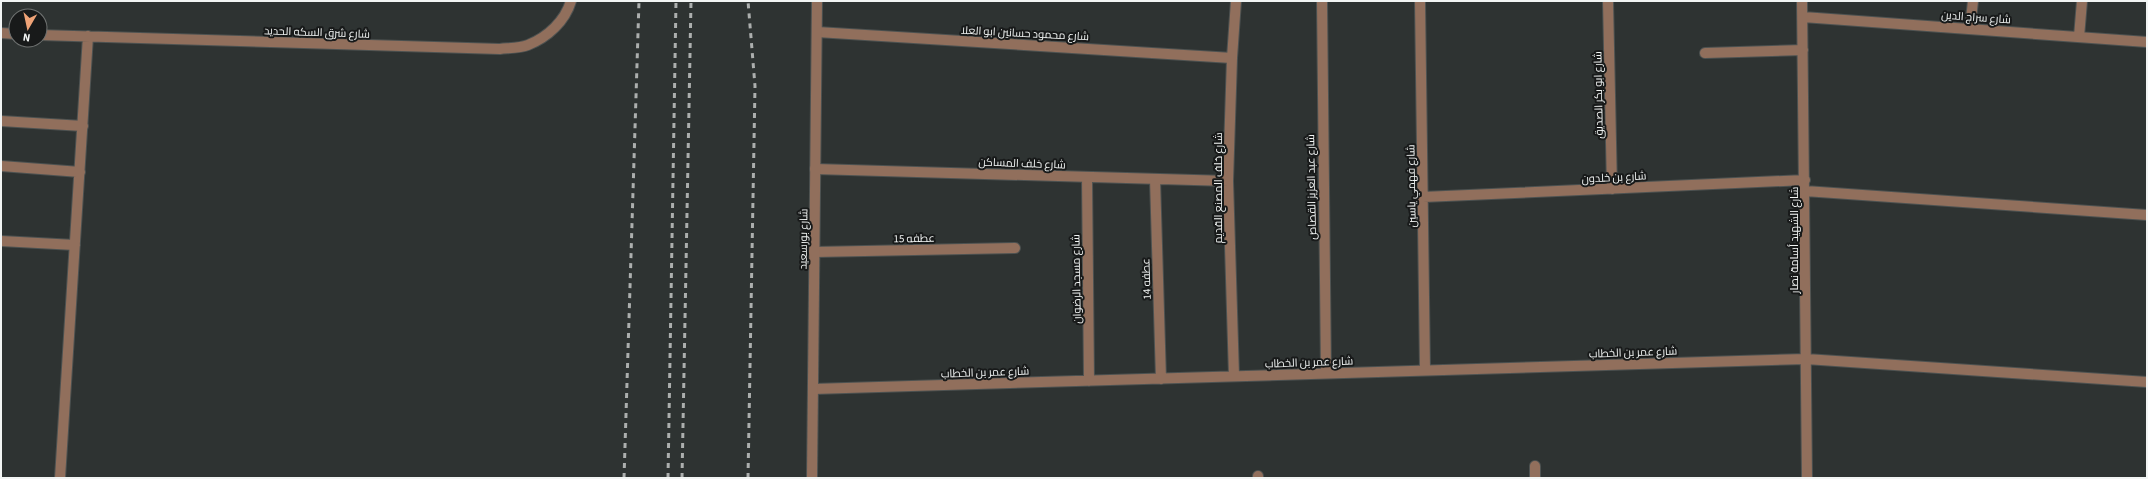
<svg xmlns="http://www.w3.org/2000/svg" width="2148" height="479" viewBox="0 0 2148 479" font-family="'Source Sans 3',Cairo,sans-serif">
<rect width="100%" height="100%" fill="#2e3332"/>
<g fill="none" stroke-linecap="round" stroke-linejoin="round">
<g stroke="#4d5251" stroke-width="12">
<path id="service" d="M 1535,466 L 1535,478
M 1258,476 L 1258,478"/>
</g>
<g stroke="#4d5251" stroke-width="12">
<path id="minor" d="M 1322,1 L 1326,373
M 1420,1 L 1425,370
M 1608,1 L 1612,189
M 1802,1 L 1807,478
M 1803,17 L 2147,42
M 1970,29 L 1973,1
M 817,32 L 1232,58
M 1,33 L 16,34
M 40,35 L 500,49 C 509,48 520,48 528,45 C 548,37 565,21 571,1
M 2079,37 L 2082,1
M 1705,53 L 1803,50
M 1,121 L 83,126
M 1,166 L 80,172
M 815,169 L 1228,181
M 1087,177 L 1089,381
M 1155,179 L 1161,379
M 1805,191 L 2147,215
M 1423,197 L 1805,180
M 1,241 L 75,245
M 814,252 L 1015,248
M 1234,376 L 1228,181 L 1232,58 L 1236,1
M 813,389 L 1806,359 L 2147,382
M 60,478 L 88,36"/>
</g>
<g stroke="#4d5251" stroke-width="12">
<path id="tertiary" d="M 812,478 L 817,1"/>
</g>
<use href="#service" stroke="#916f5c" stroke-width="10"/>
<use href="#minor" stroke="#916f5c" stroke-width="10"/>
<use href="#tertiary" stroke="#916f5c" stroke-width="10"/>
<path stroke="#acafae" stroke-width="3" stroke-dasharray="5 5" stroke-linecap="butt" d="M 624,478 L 639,1
M 668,478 L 676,1
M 682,478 L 691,1
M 748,478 L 755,86 L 748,1"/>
</g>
<g text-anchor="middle" stroke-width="4" stroke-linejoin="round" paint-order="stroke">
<g font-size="11" fill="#f2f5f4" stroke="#181a1a">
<text transform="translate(1976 17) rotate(4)" y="4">شارع سراج الدين</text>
<text transform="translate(317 32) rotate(2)" y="4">شارع شرق السكه الحديد</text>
<text transform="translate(1025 33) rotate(3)" y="4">شارع محمود حسانين ابو العلا</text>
<text transform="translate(1598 95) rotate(-91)" y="4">شارع ابو بكر الصديق</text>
<text transform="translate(1022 163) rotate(2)" y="4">شارع خلف المساكن</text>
<text transform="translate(1614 177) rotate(-3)" y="4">شارع بن خلدون</text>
<text transform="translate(1411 186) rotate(-91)" y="4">شارع فهمي ياسين</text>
<text transform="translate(1311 187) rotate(-91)" y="4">شارع عبد العزيز القصاص</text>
<text transform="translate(1218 188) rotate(-90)" y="4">شارع خلف المصنع القديم</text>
<text transform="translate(914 238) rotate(-1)" y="4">عطفه 15</text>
<text transform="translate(803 239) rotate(-89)" y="4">شارع بورسعيد</text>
<text transform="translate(1794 240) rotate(-90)" y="4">شارع الشهيد أسامة نصار</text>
<text transform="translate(1076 279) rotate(-91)" y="4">شارع مسجد الرضوان</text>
<text transform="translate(1146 279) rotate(-92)" y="4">عطفه 14</text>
<text transform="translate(1633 352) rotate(-2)" y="4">شارع عمر بن الخطاب</text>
<text transform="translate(1309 362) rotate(-2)" y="4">شارع عمر بن الخطاب</text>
<text transform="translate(985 372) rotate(-2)" y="4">شارع عمر بن الخطاب</text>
</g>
</g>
<rect width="2148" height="479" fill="none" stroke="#f2f5f4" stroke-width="4"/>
<g transform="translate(28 28) rotate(189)"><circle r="19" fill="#181a1a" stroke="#6f7271"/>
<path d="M0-3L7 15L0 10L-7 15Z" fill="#efa377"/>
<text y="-6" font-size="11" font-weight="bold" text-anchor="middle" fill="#f2f5f4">N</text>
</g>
</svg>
